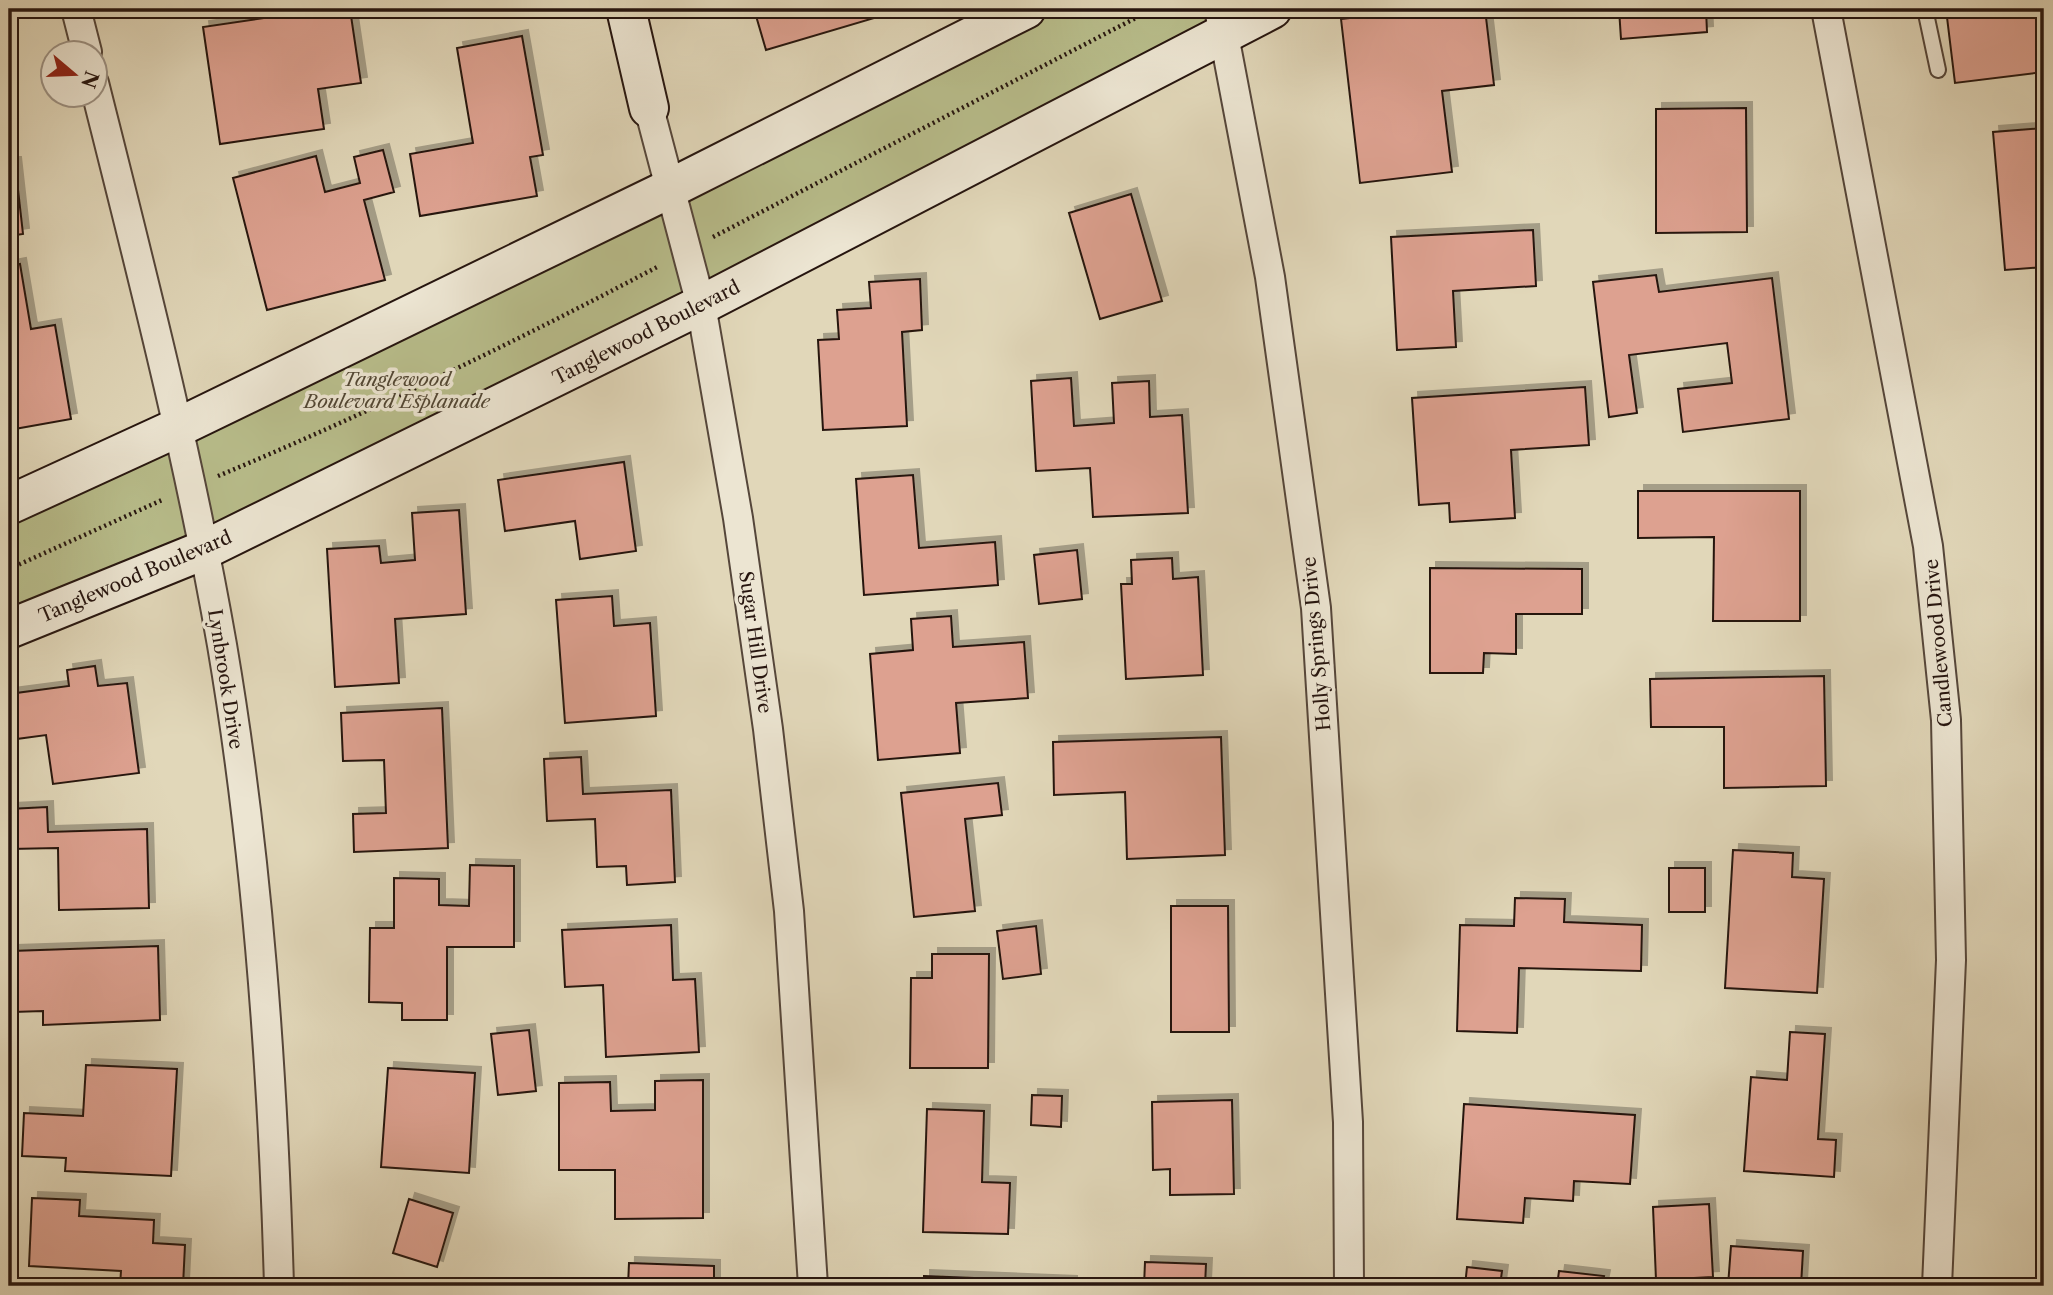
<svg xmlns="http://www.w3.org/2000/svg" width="2053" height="1295" viewBox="0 0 2053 1295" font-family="'Libre Caslon Text',serif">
<defs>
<filter id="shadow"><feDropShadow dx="6" dy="-6" stdDeviation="0" flood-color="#0004"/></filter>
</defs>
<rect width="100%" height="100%" fill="#e1d7b9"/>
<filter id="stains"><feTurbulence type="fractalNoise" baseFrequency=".00286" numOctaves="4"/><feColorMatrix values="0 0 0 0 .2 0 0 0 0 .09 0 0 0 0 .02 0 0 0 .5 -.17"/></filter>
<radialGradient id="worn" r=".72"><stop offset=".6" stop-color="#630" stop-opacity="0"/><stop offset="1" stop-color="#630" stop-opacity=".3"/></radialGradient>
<path fill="#b8bd8b" stroke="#6f694d" stroke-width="2" d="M 1055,9 L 1252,9 L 434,427 L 9,616 L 9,520 L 965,56 Z"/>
<path fill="#dda190" stroke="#26150f" stroke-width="2" filter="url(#shadow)" d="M 325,9 L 350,9 L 361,83 L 318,89 L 324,129 L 220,144 L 203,27 Z
M 754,9 L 897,9 L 898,11 L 766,50 Z
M 1429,9 L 1485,9 L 1494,85 L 1442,91 L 1452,172 L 1360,183 L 1341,19 Z
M 1619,9 L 1706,9 L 1707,32 L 1621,39 Z
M 1946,9 L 2038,9 L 2044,72 L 1955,83 Z
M 522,36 L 543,155 L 530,157 L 537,196 L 420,216 L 410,154 L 473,143 L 457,48 Z
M 1746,108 L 1747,232 L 1656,233 L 1656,109 Z
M 2044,128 L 2044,267 L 2005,270 L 1993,132 Z
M 9,138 L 12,163 L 15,163 L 23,234 L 9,236 Z
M 383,150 L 394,192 L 364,200 L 385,280 L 267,310 L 233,178 L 316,156 L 325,192 L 360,183 L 354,157 Z
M 1131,194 L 1162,301 L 1100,319 L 1069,213 Z
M 1533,230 L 1536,286 L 1453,291 L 1456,347 L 1397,350 L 1391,237 Z
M 20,264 L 31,329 L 55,325 L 71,419 L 9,430 L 9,266 Z
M 1656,275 L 1659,292 L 1772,278 L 1789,419 L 1683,432 L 1678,389 L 1732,383 L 1727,343 L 1629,355 L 1637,413 L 1609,417 L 1593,282 Z
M 920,279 L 922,330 L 902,332 L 907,426 L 823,430 L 818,340 L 839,339 L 837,310 L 871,308 L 869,282 Z
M 2037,355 L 2044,355 L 2044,438 Z
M 1071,378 L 1074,426 L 1114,423 L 1112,383 L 1149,381 L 1150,417 L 1182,415 L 1188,513 L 1093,517 L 1090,468 L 1036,471 L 1031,381 Z
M 1585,387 L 1589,445 L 1511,450 L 1515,518 L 1450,522 L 1449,503 L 1419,505 L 1412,398 Z
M 624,462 L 636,551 L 580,559 L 575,521 L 505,531 L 498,480 Z
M 913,475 L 919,548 L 995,542 L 998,585 L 864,595 L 856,479 Z
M 1638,491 L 1800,491 L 1800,621 L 1713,621 L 1714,537 L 1638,538 Z
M 459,510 L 466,614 L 395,619 L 399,683 L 335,687 L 327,549 L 379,546 L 381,563 L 415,560 L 412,513 Z
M 1077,550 L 1082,599 L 1039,604 L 1034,555 Z
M 1172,558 L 1173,579 L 1198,577 L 1203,675 L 1126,679 L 1121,584 L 1132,584 L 1131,560 Z
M 1430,568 L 1582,569 L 1582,614 L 1516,614 L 1516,654 L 1484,653 L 1483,673 L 1430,673 Z
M 612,596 L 614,626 L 650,623 L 656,716 L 565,723 L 556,600 Z
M 951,616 L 953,647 L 1024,642 L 1028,698 L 956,703 L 960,753 L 878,760 L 870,654 L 913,650 L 911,619 Z
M 95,666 L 98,686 L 127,683 L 139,773 L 53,784 L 46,735 L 9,740 L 9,694 L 69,686 L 67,670 Z
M 1824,676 L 1826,786 L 1724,788 L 1724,727 L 1651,727 L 1650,679 Z
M 442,708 L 448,848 L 354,852 L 353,814 L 386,813 L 384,760 L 343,761 L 341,713 Z
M 1221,737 L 1225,855 L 1127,859 L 1125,792 L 1054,795 L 1053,742 Z
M 581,757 L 583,794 L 671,790 L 675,882 L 627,885 L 626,866 L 597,867 L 595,819 L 547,821 L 544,759 Z
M 998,783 L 1002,815 L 965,819 L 975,911 L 914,917 L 901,793 Z
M 47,807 L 48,832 L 147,829 L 149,908 L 59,910 L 58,848 L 10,849 L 9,809 Z
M 1733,850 L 1793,853 L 1792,877 L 1824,879 L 1817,993 L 1725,988 Z
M 470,865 L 514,866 L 514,947 L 447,947 L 447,1020 L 402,1020 L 402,1003 L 369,1002 L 370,928 L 394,928 L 394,878 L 439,879 L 439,905 L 469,906 Z
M 1669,868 L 1705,868 L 1705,912 L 1669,912 Z
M 1515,898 L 1565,899 L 1564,922 L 1642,925 L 1641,971 L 1519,968 L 1517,1033 L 1457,1031 L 1460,925 L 1514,926 Z
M 1171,906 L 1228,906 L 1229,1032 L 1171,1032 Z
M 671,925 L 673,980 L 695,979 L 699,1052 L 606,1057 L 603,985 L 565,987 L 562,930 Z
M 1036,926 L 1041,974 L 1003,979 L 997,931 Z
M 158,946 L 160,1020 L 43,1025 L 43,1011 L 13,1012 L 11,951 Z
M 932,954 L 989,954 L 988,1068 L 910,1068 L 911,978 L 932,978 Z
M 529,1030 L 536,1091 L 498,1095 L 491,1034 Z
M 1790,1032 L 1825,1034 L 1818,1139 L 1836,1140 L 1834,1177 L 1744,1171 L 1751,1077 L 1787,1080 Z
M 86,1065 L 177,1069 L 171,1176 L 65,1171 L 66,1158 L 22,1156 L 24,1113 L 83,1116 Z
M 388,1068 L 475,1073 L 469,1173 L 381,1167 Z
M 703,1080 L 703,1218 L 615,1219 L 615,1170 L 559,1170 L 559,1083 L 610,1082 L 611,1111 L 655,1110 L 655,1081 Z
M 1032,1095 L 1062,1096 L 1061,1127 L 1031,1125 Z
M 1232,1100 L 1234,1194 L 1170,1195 L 1170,1169 L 1153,1170 L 1152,1102 Z
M 1464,1104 L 1635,1115 L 1630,1184 L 1574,1181 L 1573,1201 L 1525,1198 L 1523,1223 L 1457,1219 Z
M 927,1109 L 984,1111 L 982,1182 L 1010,1183 L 1008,1234 L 923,1232 Z
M 32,1198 L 80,1200 L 79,1216 L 154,1220 L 153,1243 L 185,1245 L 183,1286 L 120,1286 L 121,1271 L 29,1266 Z
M 409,1199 L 453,1213 L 437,1267 L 393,1253 Z
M 1709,1204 L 1713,1277 L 1656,1280 L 1653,1207 Z
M 1731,1246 L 1803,1251 L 1801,1286 L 1728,1286 Z
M 1145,1262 L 1206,1264 L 1205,1286 L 1144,1286 Z
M 629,1263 L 714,1266 L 714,1286 L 628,1286 Z
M 1467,1267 L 1502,1271 L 1500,1286 L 1465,1286 Z
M 1559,1271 L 1604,1276 L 1602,1286 L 1557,1286 Z
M 924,1276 L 1071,1282 L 1071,1286 L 924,1286 Z"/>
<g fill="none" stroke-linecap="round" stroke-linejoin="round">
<g stroke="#55463a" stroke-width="18">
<path id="lane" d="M 1925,9 L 1938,70"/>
</g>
<g stroke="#55463a" stroke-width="32">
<path id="street" d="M 76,9 L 87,52
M 1219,9 L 1270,277 L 1316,608 L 1348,1122 L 1349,1286
M 1826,9 L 1928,546 L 1946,720 L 1951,960 L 1937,1286
M 94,83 C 141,270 189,456 222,645 C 258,857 273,1072 279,1286
M 649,108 L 701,305 L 738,518 L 768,729 L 789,911 L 813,1286"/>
</g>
<g stroke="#26150f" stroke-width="42">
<path id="secondary" d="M 626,9 L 649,108
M 9,505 L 179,427 L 669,189 L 1026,9
M 9,629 L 204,550 L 701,305 L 1272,9"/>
</g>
<path stroke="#26150f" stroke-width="4.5" stroke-dasharray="2 3.5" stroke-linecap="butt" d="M 713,237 L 1153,9
M 218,476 C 369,413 515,342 659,266
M 9,569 L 162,500"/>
<use href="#lane" stroke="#ece5d2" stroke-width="14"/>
<use href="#street" stroke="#ece5d2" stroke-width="28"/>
<use href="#secondary" stroke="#ece5d2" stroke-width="38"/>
</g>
<g text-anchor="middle" stroke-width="7" stroke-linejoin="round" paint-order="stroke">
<g font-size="19" fill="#26150f" stroke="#ece5d2">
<text transform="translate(646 332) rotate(-27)" y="7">Tanglewood Boulevard</text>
<text transform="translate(135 576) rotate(-23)" y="7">Tanglewood Boulevard</text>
<text transform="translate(756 642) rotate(82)" y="7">Sugar Hill Drive</text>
<text transform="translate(1938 643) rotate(-95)" y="7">Candlewood Drive</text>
<text transform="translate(1316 644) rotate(-95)" y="7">Holly Springs Drive</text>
<text transform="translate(226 679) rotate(81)" y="7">Lynbrook Drive</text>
</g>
<g font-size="19" font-style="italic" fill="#524734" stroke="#ece5d2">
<text x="397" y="386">Tanglewood<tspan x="397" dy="22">Boulevard Esplanade</tspan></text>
</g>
</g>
<rect width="2053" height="1295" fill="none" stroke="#e1d7b9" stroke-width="35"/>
<rect x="10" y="10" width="2032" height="1274" fill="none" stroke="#26150f" stroke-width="3.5"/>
<rect x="18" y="18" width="2018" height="1260" fill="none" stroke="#26150f" stroke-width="2"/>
<g transform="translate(74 74) rotate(109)"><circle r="33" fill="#ece5d2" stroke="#9d9284" stroke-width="2"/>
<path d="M0-5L12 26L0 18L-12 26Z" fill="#8f2418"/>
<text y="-10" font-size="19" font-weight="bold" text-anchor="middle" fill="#26150f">N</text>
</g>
<rect width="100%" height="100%" filter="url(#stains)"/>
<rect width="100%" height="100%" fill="url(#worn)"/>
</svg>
